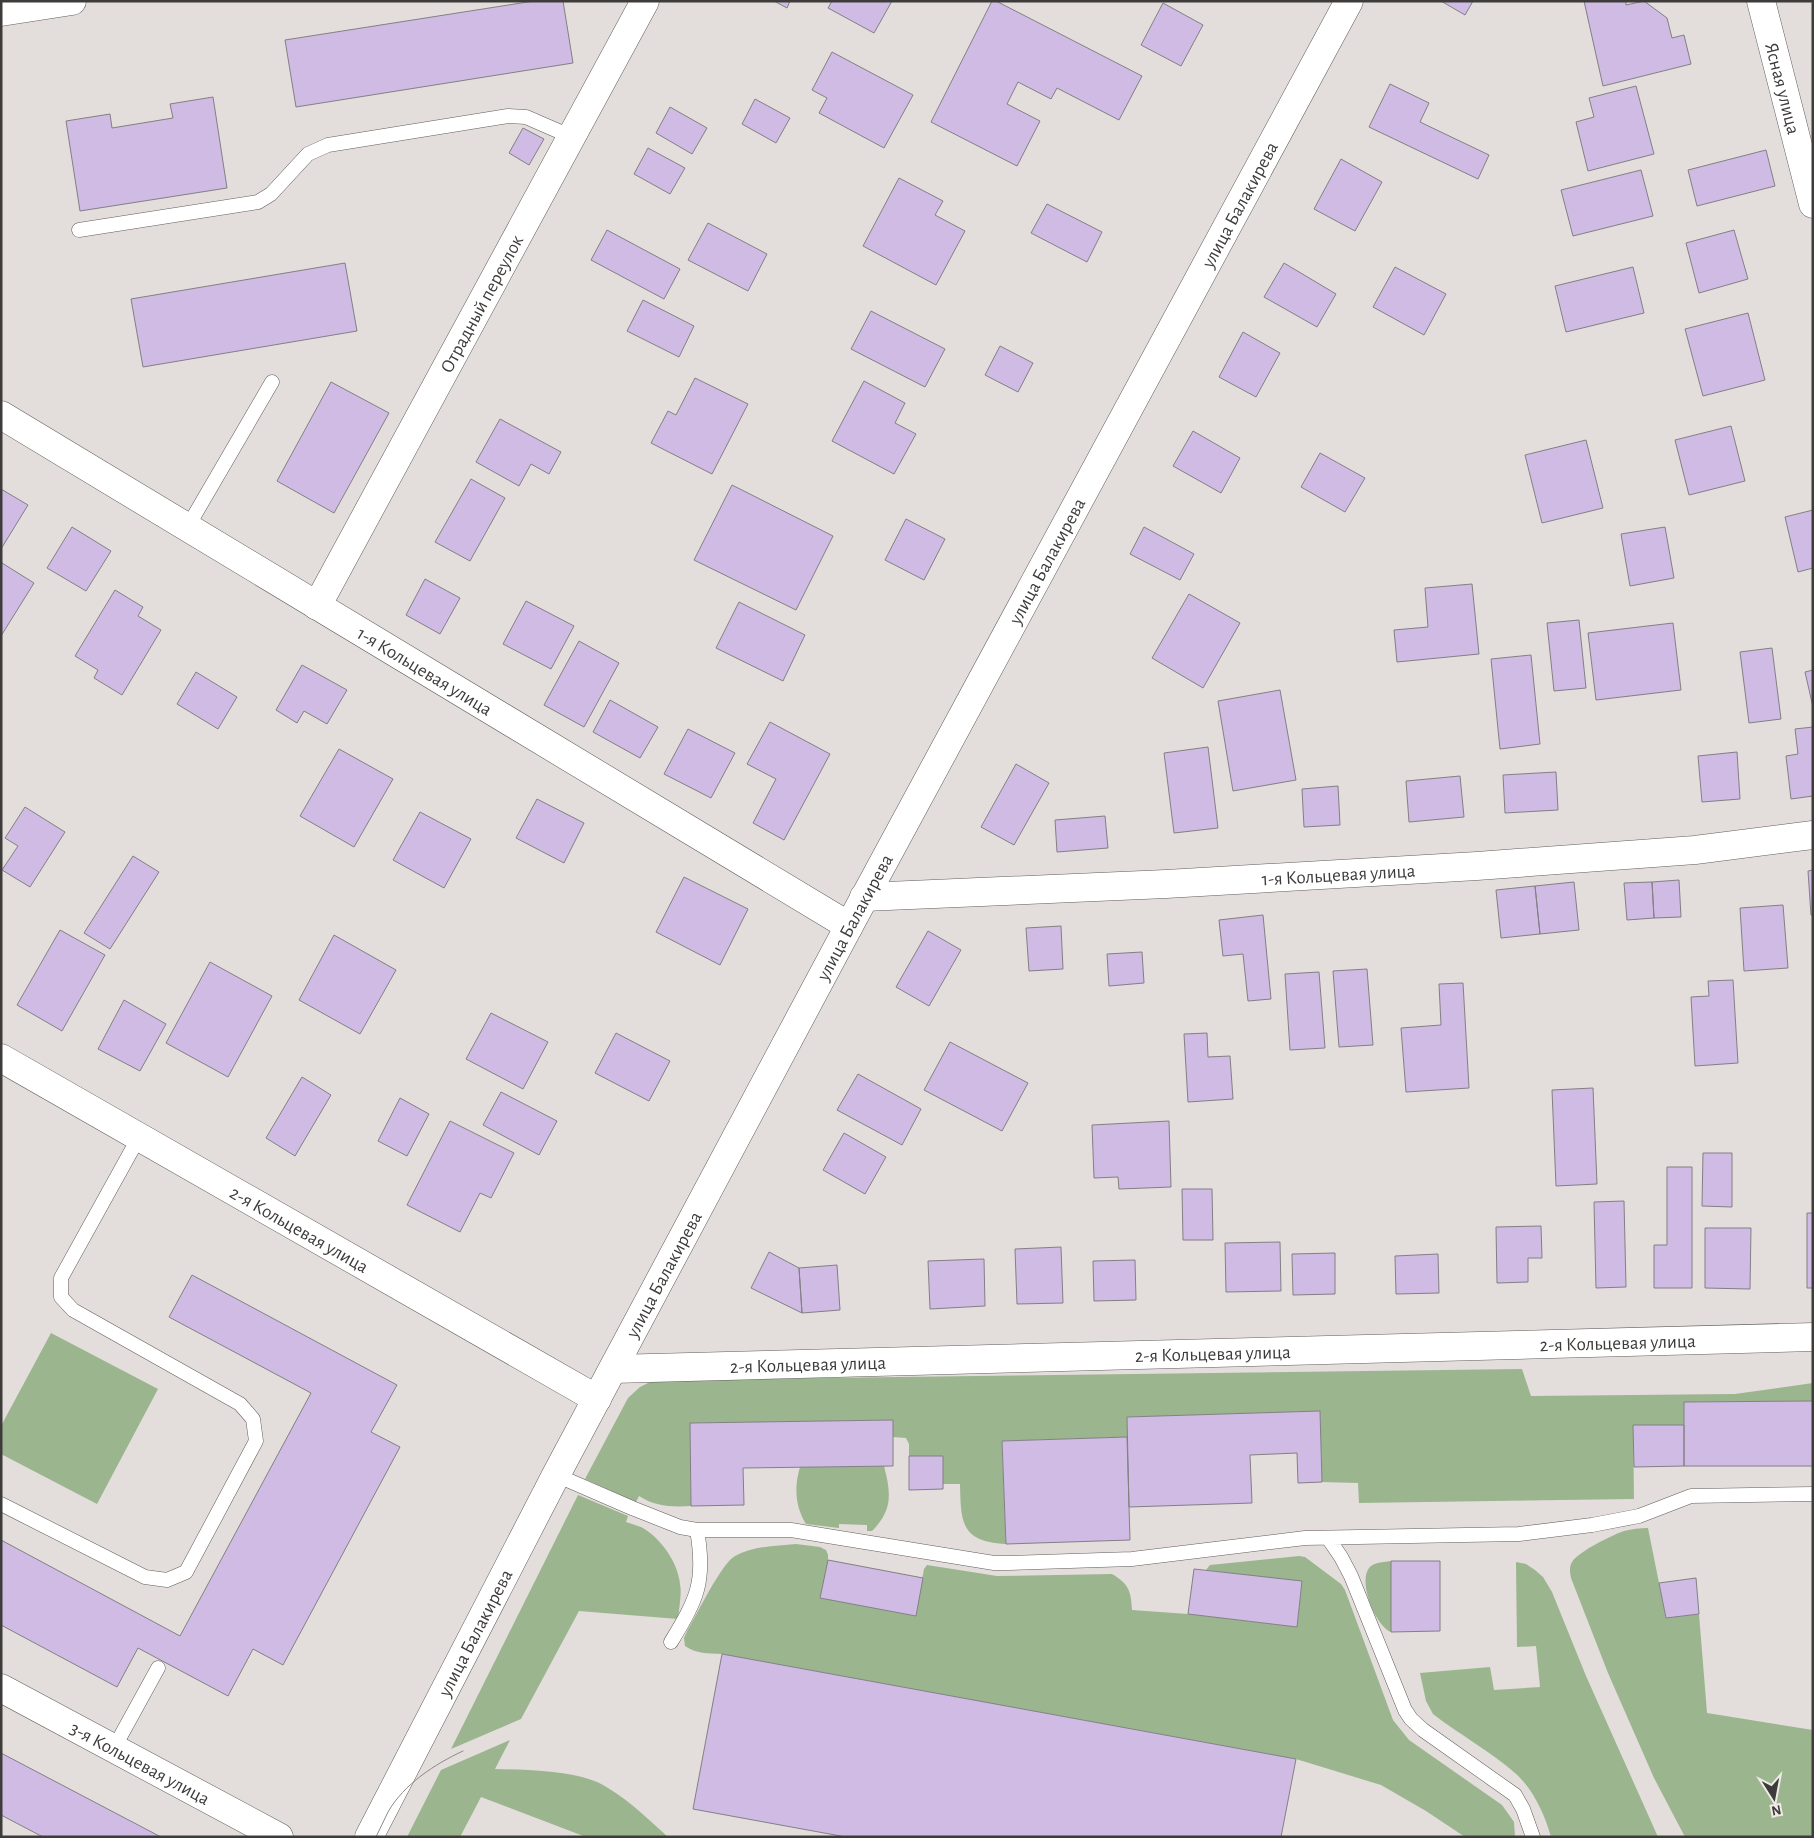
<svg xmlns="http://www.w3.org/2000/svg" width="1814" height="1838" viewBox="0 0 1814 1838" font-family="'Alegreya Sans',sans-serif">
<rect width="100%" height="100%" fill="#e3dddb"/>
<path fill="#9bb58f" d="M 51,1333 L 158,1389 L 97,1504 L 1,1454 L 1,1426 Z
M 1522,1369 L 1531,1396 L 1735,1394 L 1813,1383 L 1813,1401 L 1684,1402 L 1684,1425 L 1633,1425 L 1634,1499 L 1359,1503 L 1358,1483 L 1322,1482 L 1320,1412 L 1127,1417 L 1127,1437 L 1002,1441 L 1006,1544 C 960,1542 961,1521 960,1484 L 943,1484 L 942,1456 L 909,1456 L 909,1444 L 906,1438 L 893,1437 L 892,1420 L 690,1423 L 691,1506 C 672,1507 656,1507 639,1496 L 636,1502 L 585,1479 L 628,1398 L 640,1387 L 650,1382 L 661,1380 Z
M 884,1466 C 891,1493 893,1510 872,1531 L 867,1531 L 867,1525 L 839,1524 L 839,1528 L 806,1524 C 795,1506 794,1487 800,1467 Z
M 578,1495 L 628,1516 L 626,1522 C 631,1524 636,1525 641,1527 C 660,1537 678,1562 680,1584 C 682,1595 679,1607 678,1619 L 579,1611 L 521,1719 L 451,1749 Z
M 1648,1528 L 1666,1618 L 1699,1614 L 1707,1713 L 1813,1730 L 1813,1837 L 1685,1837 L 1654,1778 L 1608,1673 L 1571,1578 C 1570,1572 1569,1567 1572,1562 C 1578,1552 1612,1535 1624,1531 C 1632,1529 1640,1528 1648,1528 Z
M 796,1544 L 820,1547 L 826,1550 L 828,1555 L 828,1560 L 821,1598 L 915,1616 L 924,1569 L 927,1565 L 997,1576 L 1112,1574 C 1129,1584 1131,1591 1132,1610 L 1188,1614 L 1297,1627 L 1302,1582 L 1206,1570 L 1210,1565 L 1299,1556 L 1305,1557 L 1341,1584 L 1345,1590 L 1393,1720 L 1409,1740 L 1502,1805 L 1514,1822 L 1515,1837 L 1465,1837 L 1426,1811 L 1381,1785 L 1296,1759 L 722,1654 C 708,1653 696,1654 685,1646 L 684,1638 L 688,1629 C 698,1613 721,1564 735,1556 C 753,1546 776,1546 796,1544 Z
M 1391,1561 L 1391,1632 C 1375,1626 1356,1578 1371,1566 C 1376,1562 1385,1562 1391,1561 Z
M 1516,1562 L 1526,1564 L 1535,1570 L 1543,1577 L 1552,1592 L 1586,1676 L 1658,1837 L 1551,1837 C 1545,1815 1533,1789 1515,1773 C 1490,1751 1460,1735 1433,1714 L 1426,1701 L 1420,1673 L 1490,1667 L 1494,1690 L 1540,1687 L 1536,1646 L 1517,1647 Z
M 510,1740 L 495,1769 C 527,1770 582,1770 608,1788 C 630,1801 649,1820 668,1837 L 586,1837 L 481,1797 L 460,1837 L 407,1837 L 441,1770 Z"/>
<path fill="#cfbbe4" stroke="#828084" d="M 534,1 L 563,1 L 573,63 L 296,107 L 285,40 Z
M 774,1 L 790,1 L 787,8 Z
M 832,1 L 892,1 L 874,33 L 828,8 Z
M 992,1 L 996,1 L 1142,76 L 1119,120 L 1057,88 L 1051,99 L 1018,82 L 1007,104 L 1040,121 L 1017,166 L 931,122 Z
M 1441,1 L 1473,1 L 1465,15 Z
M 1584,1 L 1626,1 L 1626,5 L 1644,1 L 1667,18 L 1672,38 L 1684,35 L 1691,64 L 1603,86 Z
M 1163,3 L 1203,25 L 1181,66 L 1141,45 Z
M 832,52 L 913,95 L 884,148 L 819,113 L 827,98 L 812,90 Z
M 1390,84 L 1429,103 L 1420,122 L 1489,155 L 1478,179 L 1369,127 Z
M 1636,86 L 1654,154 L 1588,171 L 1576,122 L 1594,117 L 1589,98 Z
M 213,97 L 227,188 L 80,211 L 66,121 L 110,114 L 112,128 L 173,118 L 170,104 Z
M 755,99 L 790,118 L 776,143 L 742,124 Z
M 670,107 L 707,128 L 692,154 L 656,133 Z
M 523,128 L 544,139 L 529,165 L 509,153 Z
M 648,148 L 685,168 L 670,194 L 634,174 Z
M 1766,150 L 1775,186 L 1697,206 L 1688,170 Z
M 1341,159 L 1382,182 L 1355,231 L 1314,209 Z
M 1641,170 L 1653,216 L 1573,236 L 1561,190 Z
M 899,178 L 943,201 L 935,215 L 965,231 L 936,285 L 863,246 Z
M 1047,204 L 1102,232 L 1087,262 L 1031,233 Z
M 708,223 L 767,254 L 748,291 L 688,260 Z
M 607,230 L 680,269 L 664,299 L 591,260 Z
M 1734,230 L 1748,279 L 1699,293 L 1686,243 Z
M 345,263 L 357,331 L 143,367 L 131,299 Z
M 1284,263 L 1336,294 L 1317,327 L 1264,297 Z
M 1395,267 L 1446,294 L 1424,335 L 1373,307 Z
M 1633,267 L 1644,313 L 1566,332 L 1555,286 Z
M 643,300 L 694,326 L 679,357 L 627,331 Z
M 871,311 L 945,349 L 925,387 L 851,349 Z
M 1748,313 L 1765,380 L 1703,396 L 1685,329 Z
M 1243,332 L 1280,353 L 1256,397 L 1219,377 Z
M 1000,346 L 1033,363 L 1018,392 L 985,375 Z
M 695,378 L 748,404 L 712,474 L 651,443 L 668,411 L 676,415 Z
M 864,381 L 905,403 L 895,423 L 916,434 L 894,474 L 832,441 Z
M 331,382 L 389,413 L 334,513 L 277,481 Z
M 500,419 L 561,452 L 549,474 L 531,464 L 519,486 L 476,462 Z
M 1731,426 L 1745,481 L 1689,495 L 1675,440 Z
M 1193,431 L 1240,458 L 1221,493 L 1173,466 Z
M 1586,440 L 1603,508 L 1542,523 L 1525,455 Z
M 1320,453 L 1365,478 L 1345,512 L 1301,487 Z
M 471,479 L 505,498 L 470,561 L 435,542 Z
M 732,485 L 833,536 L 796,610 L 694,560 Z
M 1,489 L 28,505 L 1,549 Z
M 1813,510 L 1813,568 L 1798,572 L 1785,517 Z
M 906,519 L 945,539 L 924,580 L 885,560 Z
M 72,527 L 111,551 L 86,591 L 47,568 Z
M 1144,527 L 1194,554 L 1180,580 L 1130,554 Z
M 1665,527 L 1674,578 L 1630,586 L 1621,534 Z
M 2,563 L 34,583 L 1,636 L 1,564 Z
M 425,579 L 460,598 L 440,634 L 406,615 Z
M 1472,584 L 1479,654 L 1397,662 L 1394,630 L 1428,627 L 1425,588 Z
M 115,590 L 143,607 L 138,616 L 161,630 L 122,695 L 94,678 L 98,670 L 75,656 Z
M 1189,594 L 1240,623 L 1203,688 L 1152,658 Z
M 526,601 L 574,626 L 551,669 L 503,644 Z
M 739,602 L 805,635 L 783,681 L 716,648 Z
M 1579,620 L 1586,688 L 1554,691 L 1547,623 Z
M 1673,623 L 1681,690 L 1596,700 L 1588,633 Z
M 579,641 L 619,663 L 584,727 L 544,705 Z
M 1772,648 L 1781,719 L 1749,723 L 1740,652 Z
M 1531,655 L 1540,744 L 1500,749 L 1491,659 Z
M 302,665 L 347,690 L 327,724 L 304,711 L 297,723 L 276,710 Z
M 1813,670 L 1813,707 L 1805,672 Z
M 196,672 L 237,697 L 218,729 L 177,704 Z
M 1280,690 L 1296,780 L 1233,791 L 1218,701 Z
M 610,700 L 658,727 L 640,758 L 593,732 Z
M 770,722 L 830,754 L 784,840 L 753,823 L 776,779 L 747,764 Z
M 1813,727 L 1813,796 L 1791,799 L 1786,756 L 1798,754 L 1795,729 Z
M 688,729 L 735,753 L 711,798 L 664,774 Z
M 1208,747 L 1218,828 L 1174,833 L 1164,753 Z
M 339,749 L 393,779 L 354,847 L 300,816 Z
M 1737,752 L 1740,799 L 1702,802 L 1698,756 Z
M 1016,764 L 1049,783 L 1014,845 L 981,827 Z
M 1556,772 L 1558,810 L 1505,813 L 1503,775 Z
M 1460,776 L 1464,817 L 1409,822 L 1406,781 Z
M 1338,786 L 1340,825 L 1304,827 L 1302,789 Z
M 537,799 L 584,823 L 564,863 L 516,838 Z
M 25,807 L 65,832 L 30,887 L 2,870 L 18,846 L 5,838 Z
M 420,812 L 471,839 L 444,888 L 393,860 Z
M 1105,816 L 1108,848 L 1057,852 L 1055,820 Z
M 133,856 L 159,872 L 110,949 L 84,933 Z
M 1813,870 L 1813,915 L 1811,915 L 1808,871 Z
M 684,877 L 748,909 L 720,965 L 656,932 Z
M 1679,880 L 1681,917 L 1654,918 L 1652,882 Z
M 1574,882 L 1579,930 L 1540,934 L 1535,886 Z
M 1652,882 L 1654,918 L 1627,920 L 1624,883 Z
M 1535,886 L 1540,934 L 1501,938 L 1496,890 Z
M 1783,905 L 1788,968 L 1744,971 L 1740,908 Z
M 1263,915 L 1271,999 L 1248,1001 L 1243,954 L 1223,956 L 1219,920 Z
M 1061,926 L 1063,969 L 1029,971 L 1026,928 Z
M 60,930 L 105,955 L 62,1031 L 17,1005 Z
M 928,931 L 961,950 L 929,1006 L 896,987 Z
M 334,935 L 396,970 L 360,1034 L 299,1000 Z
M 1142,952 L 1144,983 L 1109,986 L 1107,954 Z
M 210,962 L 272,996 L 228,1077 L 166,1043 Z
M 1367,969 L 1373,1045 L 1339,1047 L 1333,971 Z
M 1319,972 L 1325,1048 L 1290,1050 L 1285,974 Z
M 1733,980 L 1738,1063 L 1695,1066 L 1691,997 L 1709,996 L 1708,981 Z
M 1463,983 L 1469,1088 L 1406,1092 L 1401,1028 L 1441,1025 L 1439,984 Z
M 124,1000 L 166,1024 L 140,1071 L 98,1049 Z
M 491,1013 L 548,1042 L 523,1089 L 466,1059 Z
M 616,1033 L 670,1061 L 649,1101 L 595,1073 Z
M 1207,1033 L 1208,1057 L 1230,1056 L 1233,1099 L 1188,1102 L 1184,1034 Z
M 950,1042 L 1028,1083 L 1002,1131 L 924,1090 Z
M 858,1074 L 921,1109 L 902,1145 L 837,1110 Z
M 302,1077 L 331,1095 L 295,1156 L 266,1138 Z
M 1593,1088 L 1597,1184 L 1556,1186 L 1552,1090 Z
M 501,1092 L 557,1121 L 539,1155 L 483,1125 Z
M 400,1098 L 429,1114 L 407,1156 L 378,1141 Z
M 450,1121 L 514,1153 L 491,1198 L 480,1193 L 460,1232 L 407,1205 Z
M 1169,1121 L 1171,1187 L 1119,1189 L 1118,1177 L 1094,1178 L 1092,1125 Z
M 844,1133 L 886,1157 L 865,1194 L 823,1170 Z
M 1703,1153 L 1732,1153 L 1732,1207 L 1702,1206 Z
M 1667,1167 L 1692,1167 L 1692,1288 L 1654,1288 L 1654,1245 L 1667,1245 Z
M 1182,1189 L 1212,1189 L 1213,1240 L 1183,1240 Z
M 1624,1201 L 1626,1287 L 1596,1288 L 1594,1202 Z
M 1807,1213 L 1813,1213 L 1813,1288 L 1807,1288 Z
M 1541,1226 L 1542,1258 L 1528,1258 L 1528,1282 L 1497,1283 L 1496,1227 Z
M 1705,1228 L 1751,1228 L 1750,1289 L 1705,1288 Z
M 1280,1242 L 1281,1291 L 1226,1292 L 1225,1243 Z
M 1061,1247 L 1063,1303 L 1017,1304 L 1015,1249 Z
M 769,1252 L 799,1268 L 802,1313 L 751,1288 Z
M 1335,1253 L 1335,1294 L 1293,1295 L 1292,1254 Z
M 1438,1254 L 1439,1293 L 1396,1294 L 1395,1256 Z
M 984,1259 L 985,1306 L 930,1309 L 928,1261 Z
M 1135,1260 L 1136,1300 L 1094,1301 L 1093,1261 Z
M 837,1265 L 840,1310 L 802,1313 L 799,1268 Z
M 192,1275 L 397,1385 L 371,1432 L 400,1447 L 283,1665 L 253,1649 L 228,1696 L 138,1648 L 117,1687 L 1,1625 L 1,1540 L 180,1636 L 311,1393 L 169,1317 Z
M 1813,1401 L 1813,1466 L 1684,1466 L 1684,1402 Z
M 1320,1411 L 1322,1482 L 1298,1483 L 1297,1453 L 1250,1455 L 1252,1503 L 1129,1507 L 1127,1417 Z
M 893,1420 L 893,1466 L 743,1468 L 744,1505 L 691,1506 L 690,1423 Z
M 1633,1425 L 1684,1425 L 1684,1466 L 1634,1467 Z
M 1127,1437 L 1130,1540 L 1006,1544 L 1002,1441 Z
M 909,1456 L 943,1456 L 943,1489 L 909,1490 Z
M 828,1560 L 923,1578 L 916,1616 L 820,1598 Z
M 1391,1561 L 1440,1561 L 1440,1631 L 1391,1632 Z
M 1194,1569 L 1302,1581 L 1297,1627 L 1188,1614 Z
M 1696,1578 L 1699,1614 L 1666,1618 L 1659,1583 Z
M 722,1654 L 1296,1759 L 1281,1837 L 846,1837 L 693,1809 Z
M 1,1753 L 161,1837 L 43,1837 L 1,1815 Z"/>
<g fill="none" stroke-linecap="round" stroke-linejoin="round">
<g stroke="#625e5b" stroke-width="15">
<path id="service" d="M 79,230 L 258,202 L 271,194 L 308,154 L 328,145 L 508,116 L 526,117 L 572,137
M 187,528 L 272,382
M 556,1475 L 632,1508 L 680,1527 L 697,1530 L 791,1530 L 994,1563 L 1008,1563 L 1132,1559 L 1305,1538 L 1519,1534 L 1592,1525 L 1639,1516 L 1691,1496 L 1813,1494
M 1,1504 L 145,1577 L 167,1580 L 186,1572 L 256,1441 L 253,1419 L 240,1404 L 73,1310 L 61,1297 L 61,1278 L 139,1137
M 1328,1538 L 1341,1557 L 1351,1576 L 1405,1710 L 1411,1719 L 1423,1730 L 1515,1795 L 1523,1809 L 1533,1837
M 671,1642 C 697,1599 706,1582 697,1530
M 114,1748 L 158,1668"/>
</g>
<g stroke="#625e5b" stroke-width="29">
<g id="minor">
<path d="M 1,12 L 72,1"/>
<path id="s1" d="M 1,415 L 849,926"/>
<path id="s2" d="M 317,606 L 645,1"/>
<path id="s3" d="M 864,897 L 1166,884 L 1477,866 L 1695,850 L 1813,835"/>
<path id="s4" d="M 1,1058 L 597,1399"/>
<path id="s5" d="M 613,1369 L 1813,1337"/>
<path id="s6" d="M 1,1688 L 279,1837"/>
</g>
</g>
<g stroke="#625e5b" stroke-width="29">
<g id="tertiary">
<path id="s7" d="M 1761,1 L 1813,204"/>
<path id="s8" d="M 369,1837 L 556,1475 L 849,926 L 1349,1"/>
</g>
</g>
<use href="#service" stroke="#fff" stroke-width="14"/>
<use href="#minor" stroke="#fff" stroke-width="28"/>
<use href="#tertiary" stroke="#fff" stroke-width="28"/>
<path stroke="#8d8988" stroke-width="1" d="M 376,1837 C 380,1829 384,1820 388,1812 C 404,1784 435,1764 463,1751"/>
</g>
<g text-anchor="middle" stroke-width="4" stroke-linejoin="round" paint-order="stroke">
<g font-size="19" fill="#3e3c3b" stroke="#f0eae8">
<text dy="7" stroke="none"><textPath href="#s7" startOffset="90">Ясная улица</textPath></text>
<text dy="7" stroke="none"><textPath href="#s8" startOffset="1850">улица Балакирева</textPath></text>
<text dy="7" stroke="none"><textPath href="#s2" startOffset="344">Отрадный переулок</textPath></text>
<text dy="7" stroke="none"><textPath href="#s8" startOffset="1445">улица Балакирева</textPath></text>
<text dy="7" stroke="none"><textPath href="#s1" startOffset="495">1-я Кольцевая улица</textPath></text>
<text dy="7" stroke="none"><textPath href="#s3" startOffset="475">1-я Кольцевая улица</textPath></text>
<text dy="7" stroke="none"><textPath href="#s8" startOffset="1040">улица Балакирева</textPath></text>
<text dy="7" stroke="none"><textPath href="#s4" startOffset="344">2-я Кольцевая улица</textPath></text>
<text dy="7" stroke="none"><textPath href="#s8" startOffset="635">улица Балакирева</textPath></text>
<text dy="7" stroke="none"><textPath href="#s5" startOffset="1005">2-я Кольцевая улица</textPath></text>
<text dy="7" stroke="none"><textPath href="#s5" startOffset="600">2-я Кольцевая улица</textPath></text>
<text dy="7" stroke="none"><textPath href="#s5" startOffset="195">2-я Кольцевая улица</textPath></text>
<text dy="7" stroke="none"><textPath href="#s8" startOffset="230">улица Балакирева</textPath></text>
<text dy="7" stroke="none"><textPath href="#s6" startOffset="158">3-я Кольцевая улица</textPath></text>
</g>
</g>
<rect width="1814" height="1838" fill="none" stroke="#3e3c3b" stroke-width="5"/>
<g transform="translate(1774 1798) rotate(169)" stroke="#f0eae8" stroke-width="4" paint-order="stroke">
<path d="M0-4L9 19L0 12L-9 19Z" fill="#3e3c3b"/>
<text y="-8" font-size="14" font-weight="bold" text-anchor="middle" fill="#3e3c3b">N</text>
</g>
</svg>
